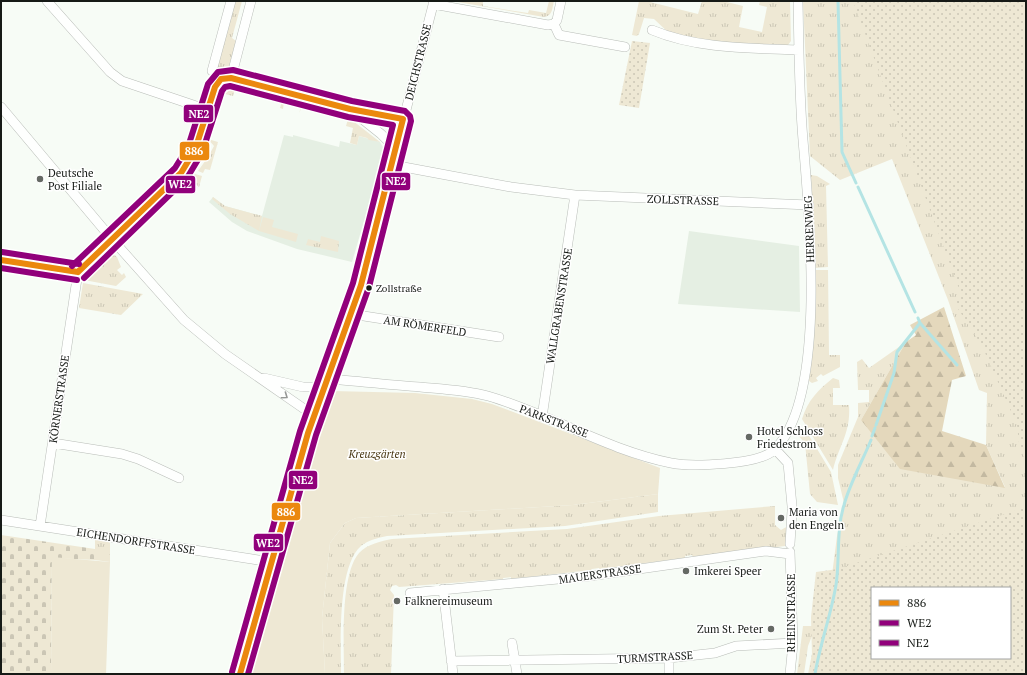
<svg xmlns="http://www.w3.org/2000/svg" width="1027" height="675" viewBox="0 0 1027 675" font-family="'PT Serif',serif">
<defs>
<pattern id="grass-tufts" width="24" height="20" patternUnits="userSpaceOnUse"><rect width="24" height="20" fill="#eee8d4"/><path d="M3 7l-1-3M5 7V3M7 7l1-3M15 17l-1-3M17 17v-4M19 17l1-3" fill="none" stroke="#cbc6b5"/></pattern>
<pattern id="forest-firs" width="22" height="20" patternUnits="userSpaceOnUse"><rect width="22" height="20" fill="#e4d8bc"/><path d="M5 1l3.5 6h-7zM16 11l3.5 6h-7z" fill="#c3b9a1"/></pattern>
<pattern id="cemetery-stones" width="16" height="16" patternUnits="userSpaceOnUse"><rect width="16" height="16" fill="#eee8d4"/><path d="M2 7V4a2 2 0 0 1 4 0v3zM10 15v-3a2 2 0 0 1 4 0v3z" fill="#cbc6b5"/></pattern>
<pattern id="park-dots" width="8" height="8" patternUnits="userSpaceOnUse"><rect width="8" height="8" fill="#eee8d4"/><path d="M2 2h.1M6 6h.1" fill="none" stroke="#cbc6b5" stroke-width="1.8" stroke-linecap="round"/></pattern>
</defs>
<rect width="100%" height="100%" fill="#f7fcf6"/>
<path fill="#e5efe3" d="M 284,135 L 293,137 L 293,135 L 339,147 L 340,141 L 357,145 L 359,136 L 380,142 L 385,151 L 385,155 L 368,222 L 364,221 L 352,262 L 297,249 L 247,231 L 232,222 L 209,202 L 213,197 L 225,206 L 262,216 Z
M 689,231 L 799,246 L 800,312 L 678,304 Z"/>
<path fill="url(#grass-tufts)" d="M 234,1 L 242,1 L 232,38 L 236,41 L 228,71 L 216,68 Z
M 452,1 L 483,1 L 483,6 L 528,13 L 529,10 L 546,13 L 549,1 L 554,1 C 552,8 553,16 544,17 Z
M 639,1 L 646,1 L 698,14 L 702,1 L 723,1 L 743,6 L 739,27 L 762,32 L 767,7 L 759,5 L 760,1 L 790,1 L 791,41 L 788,45 L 781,46 L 745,45 L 671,35 L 654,19 L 644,18 L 639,34 L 637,36 L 632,35 Z
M 803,1 L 977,1 L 1026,269 L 1026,536 L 872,588 L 872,658 L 915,674 L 808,674 L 814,644 L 832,575 L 837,536 L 844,503 L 838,478 L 838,465 L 858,417 L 858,403 L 869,402 L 869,390 L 858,390 L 857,362 L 862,359 L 869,368 L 906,342 L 861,420 L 1005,487 L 986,445 L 987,393 L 979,390 L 948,300 L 892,159 L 840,180 L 810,156 Z
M 234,89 L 284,101 L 283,109 L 280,108 L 282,101 L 235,89 L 233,96 L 225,94 L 212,124 C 217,110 218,93 234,89 Z
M 302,105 L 348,117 L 380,142 L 369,140 L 367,138 L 359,136 L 357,145 L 350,143 L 353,128 L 346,126 L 348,119 L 302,107 L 299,113 Z
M 208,139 L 218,142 L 210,170 L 205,169 L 203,173 L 198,171 L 208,157 L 214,146 Z
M 199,166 L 198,168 L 185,180 L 189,167 Z
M 195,174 L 202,176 L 199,187 L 190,179 Z
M 811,175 L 817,176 L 830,184 L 826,186 L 828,267 L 815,268 Z
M 213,197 L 225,206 L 262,216 L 259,231 L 230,214 L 212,199 Z
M 321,236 L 339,241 L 338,252 L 306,245 L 308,239 L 320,242 Z
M 113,254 L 117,257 L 121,267 L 117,270 L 122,275 L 124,273 L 126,277 L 116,286 L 84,280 Z
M 815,270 L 828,270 L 829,355 L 840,355 L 840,367 L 823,376 L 821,374 L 816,378 L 818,381 L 812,383 L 809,381 L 813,347 Z
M 83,283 L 143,294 L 121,315 L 79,308 Z
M 833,378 L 839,380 L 840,388 L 833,388 L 833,405 L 849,405 C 851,433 839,445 833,470 L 802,419 C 808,400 818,390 833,378 Z
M 802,428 L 805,429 L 831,472 L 838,505 L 817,502 L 810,494 L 805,443 L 796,433 L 798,429 Z
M 658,494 L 658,512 L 565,526 L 387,536 C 378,538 368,540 361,546 C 337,567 341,643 341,674 L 325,674 L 322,618 L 330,543 L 345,523 L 356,518 L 573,505 Z
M 775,506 L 775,525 L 781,530 L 788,526 L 787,544 L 785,544 L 785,546 L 693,557 L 692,555 L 685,556 L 685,558 L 599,569 L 599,568 L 592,569 L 591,570 L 511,579 L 511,577 L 503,578 L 503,579 L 399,587 L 396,585 L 392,586 L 390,590 L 394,595 L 391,674 L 344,674 C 344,644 340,575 359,553 C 367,544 382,541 392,539 L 567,529 L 659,516 Z
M 95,539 L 110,541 L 110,562 L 95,560 Z
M 803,626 L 816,626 L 808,646 L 804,674 L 797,674 Z"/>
<path fill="url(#forest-firs)" d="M 944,307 L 966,376 L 952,380 L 942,431 L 986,445 L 1005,488 L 900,469 L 861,420 L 906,342 L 916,335 L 910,325 Z"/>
<path fill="url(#cemetery-stones)" d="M 1,535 L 95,549 L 95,560 L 52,558 L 51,674 L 1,674 Z"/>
<path fill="url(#park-dots)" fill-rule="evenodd" d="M 853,1 L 1026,1 L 1026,462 L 1019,443 L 1017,425 L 982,346 L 953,301 L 961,294 Z
M 632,41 L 650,43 L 639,108 L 619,105 Z
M 1026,507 L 1026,674 L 809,674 L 812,655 L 811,617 L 816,572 L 838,569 ZM 872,588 L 1010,588 L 1010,658 L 872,658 Z"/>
<path fill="#eee8d4" d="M 263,217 L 274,220 L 272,227 L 298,234 L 296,242 L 259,231 Z
M 332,391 L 415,393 L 472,399 L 492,404 L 660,468 L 658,494 L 573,505 L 356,518 L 345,523 L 330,543 L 322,618 L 325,674 L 247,674 L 275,571 L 324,408 Z
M 52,557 L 110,562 L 106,674 L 51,674 Z"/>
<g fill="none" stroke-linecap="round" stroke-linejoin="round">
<path stroke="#b4e4e4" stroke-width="3" d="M 838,1 L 842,152 L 856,183
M 858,187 L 915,312
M 918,318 L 920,323 L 957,365
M 876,425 L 894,373 L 897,352 L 920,323
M 872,436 L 875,428
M 815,674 C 820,644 831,615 836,585 C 840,560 836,530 844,505 C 850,483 862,462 871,440"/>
<g stroke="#b9bdb8" stroke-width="10">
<path id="street" d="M 47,1 L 110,72 L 122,81 L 208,110
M 433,4 L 548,25 L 554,24 L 557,20 L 561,1
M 554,24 L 559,35 L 625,47
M 652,30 C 697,49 750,48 799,50
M 231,78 L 251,1
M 221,79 L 212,71 L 231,1
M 1,107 L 111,238 L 184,320 L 225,354 L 313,415
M 351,110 L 381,134 L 396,149
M 393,165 L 511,187 L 575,195 L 809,205
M 1,260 L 78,272
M 78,272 L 181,173 L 195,150 L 215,87 L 221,79 L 231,78 L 350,109 L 403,119
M 351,314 L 499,337
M 264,378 L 303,387 L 324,387
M 328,379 C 358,381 389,385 420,387 C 443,389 466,390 488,396 C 550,414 607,450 671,463 C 691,467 759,465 774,450 C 828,399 809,211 803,140 C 799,94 799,47 798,1
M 542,417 L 575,195
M 53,443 L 122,454 L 138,459 L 179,478
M 775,449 L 788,463 L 792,506
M 1,520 L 271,562
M 40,526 L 78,272
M 790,544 L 792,511
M 443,589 L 453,674
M 410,593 L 590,576 L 766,551 L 790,554
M 512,643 L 517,674
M 669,658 L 669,674
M 451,661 L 669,658 L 715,653 L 736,646 L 793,643
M 240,674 L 308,433 L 351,314 L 367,262 L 434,1
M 790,674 L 793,643 L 790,552"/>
</g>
<use href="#street" stroke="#fefffe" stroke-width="9"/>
<g stroke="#fff" stroke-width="9">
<path id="bus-1" d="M 1,260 L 78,272
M 78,272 L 181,173 L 195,150 L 215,87 L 221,79 L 231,78 L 350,109 L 403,119 L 361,285 L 308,433 L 240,674"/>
</g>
<g stroke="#fff" stroke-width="9">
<path id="bus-2" d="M 1,268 L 77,280
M 84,278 L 187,178 L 202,153 L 222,91 L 225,87 L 230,86 L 348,117 L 393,125 L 353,283 L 300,431 L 232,672"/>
</g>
<g stroke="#fff" stroke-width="9">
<path id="bus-3" d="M 2,252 L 79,264
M 72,266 L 175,168 L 188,147 L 208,84 L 218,72 L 233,70 L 352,101 L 405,111 L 410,116 L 411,121 L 369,287 L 316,435 L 248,674"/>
</g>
<use href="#bus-1" stroke="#eb880e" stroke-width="6"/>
<use href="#bus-2" stroke="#91007b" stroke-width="6"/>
<use href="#bus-3" stroke="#91007b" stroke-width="6"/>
</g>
<defs><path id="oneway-chevron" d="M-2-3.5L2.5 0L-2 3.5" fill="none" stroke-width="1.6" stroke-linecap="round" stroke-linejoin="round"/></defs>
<use stroke="#969896" href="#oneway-chevron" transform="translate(285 396) rotate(35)"/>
<g fill="#656964" stroke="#fff" stroke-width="1.5">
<circle cx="40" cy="179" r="4"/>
<circle cx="749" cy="437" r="4"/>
<circle cx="781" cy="518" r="4"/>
<circle cx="686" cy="571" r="4"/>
<circle cx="397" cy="601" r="4"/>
<circle cx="771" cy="629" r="4"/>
</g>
<circle fill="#161a16" stroke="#fff" stroke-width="1.5" cx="369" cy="288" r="3.5"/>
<g text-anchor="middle" stroke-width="3" stroke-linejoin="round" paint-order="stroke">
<g font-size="10" fill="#161a16" stroke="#fff" text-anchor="start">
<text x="376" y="292">Zollstraße</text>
</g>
<g font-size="11" fill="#161a16" stroke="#fff">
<text transform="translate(418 62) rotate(-76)" y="4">DEICHSTRASSE</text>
<text transform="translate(683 200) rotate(2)" y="4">ZOLLSTRASSE</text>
<text transform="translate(809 229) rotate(-92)" y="4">HERRENWEG</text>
<text transform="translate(559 306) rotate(-81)" y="4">WALLGRABENSTRASSE</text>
<text transform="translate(425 326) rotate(9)" y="4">AM RÖMERFELD</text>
<text transform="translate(59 399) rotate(-82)" y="4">KÖRNERSTRASSE</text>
<text transform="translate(554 421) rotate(21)" y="4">PARKSTRASSE</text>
<text transform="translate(136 541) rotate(9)" y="4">EICHENDORFFSTRASSE</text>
<text transform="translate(600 574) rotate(-8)" y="4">MAUERSTRASSE</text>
<text transform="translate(791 613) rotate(-90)" y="4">RHEINSTRASSE</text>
<text transform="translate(655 657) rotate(-3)" y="4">TURMSTRASSE</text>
</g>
<g font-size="11" fill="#161a16" stroke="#fff" text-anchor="start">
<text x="48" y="177">Deutsche<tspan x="48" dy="13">Post Filiale</tspan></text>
<text x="757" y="435">Hotel Schloss<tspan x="757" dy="13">Friedestrom</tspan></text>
<text x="789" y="516">Maria von<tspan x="789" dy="13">den Engeln</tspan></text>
<text x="694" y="575">Imkerei Speer</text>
<text x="405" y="605">Falknereimuseum</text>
<text x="763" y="633" text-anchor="end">Zum St. Peter</text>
</g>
<g font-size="11" font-style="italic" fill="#4a3813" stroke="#fff">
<text x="377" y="458">Kreuzgärten</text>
</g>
</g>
<g stroke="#fff" stroke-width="1.5">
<rect x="183" y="104" width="31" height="19" rx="4" fill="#91007b"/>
<rect x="179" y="141" width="31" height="20" rx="4" fill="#eb880e"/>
<rect x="381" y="172" width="30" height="19" rx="4" fill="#91007b"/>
<rect x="165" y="175" width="31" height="19" rx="4" fill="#91007b"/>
<rect x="288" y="470" width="30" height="20" rx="4" fill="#91007b"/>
<rect x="271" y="502" width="30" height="19" rx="4" fill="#eb880e"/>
<rect x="253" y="533" width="31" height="19" rx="4" fill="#91007b"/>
</g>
<g font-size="11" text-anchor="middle" font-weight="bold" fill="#fff">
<text x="199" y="118">NE2</text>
<text x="194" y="155">886</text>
<text x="396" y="185">NE2</text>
<text x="180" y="188">WE2</text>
<text x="303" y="484">NE2</text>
<text x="286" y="516">886</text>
<text x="268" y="547">WE2</text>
</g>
<rect width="1027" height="675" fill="none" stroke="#161a16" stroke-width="4"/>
<rect x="871" y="587" width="140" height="72" fill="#ffffff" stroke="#a2a3a2"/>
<rect x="879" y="600" width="20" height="6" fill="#eb880e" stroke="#a2a3a2"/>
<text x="907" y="607" font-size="12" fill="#161a16">886</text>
<rect x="879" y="620" width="20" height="6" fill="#91007b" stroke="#a2a3a2"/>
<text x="907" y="627" font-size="12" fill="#161a16">WE2</text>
<rect x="879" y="640" width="20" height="6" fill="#91007b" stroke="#a2a3a2"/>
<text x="907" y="647" font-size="12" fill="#161a16">NE2</text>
</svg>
